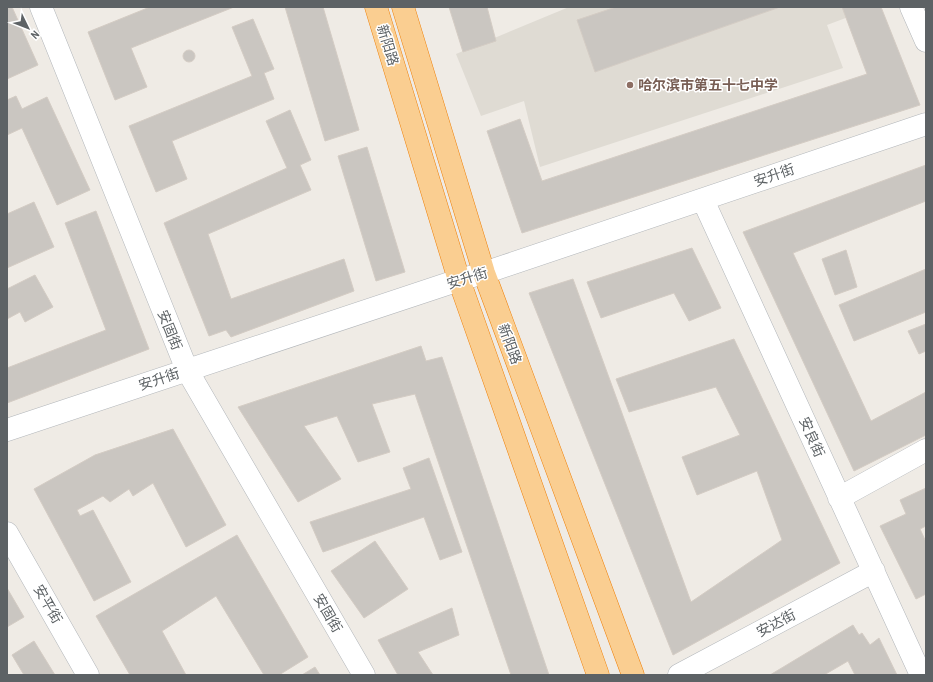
<svg xmlns="http://www.w3.org/2000/svg" width="933" height="682" viewBox="0 0 933 682" font-family="'Archivo Narrow','Noto Sans SC',sans-serif">
<rect width="100%" height="100%" fill="#efebe5"/>
<path fill="#dfdbd3" d="M 569,7 L 875,7 L 827,25 L 843,68 L 540,167 L 524,101 L 481,116 L 456,54 Z"/>
<path fill="#cac6c1" stroke="#d4ccc4" d="M 7,7 L 12,7 L 38,65 L 7,79 Z
M 150,7 L 234,7 L 131,48 L 147,87 L 115,100 L 88,32 Z
M 285,7 L 323,7 L 359,130 L 325,141 Z
M 449,7 L 487,7 L 496,41 L 463,52 Z
M 616,7 L 780,7 L 595,72 L 577,20 Z
M 842,7 L 881,7 L 920,105 L 522,233 L 487,131 L 520,119 L 542,181 L 867,74 Z
M 253,19 L 274,69 L 264,73 L 274,99 L 172,141 L 187,179 L 156,192 L 129,126 L 252,76 L 232,27 Z
M183 56a6 6 0 1 1 12 0a6 6 0 1 1-12 0Z
M 16,96 L 22,109 L 47,97 L 90,190 L 57,205 L 22,128 L 7,135 L 7,100 Z
M 290,110 L 311,160 L 300,165 L 311,190 L 208,234 L 231,299 L 344,259 L 354,291 L 231,337 L 226,330 L 209,336 L 164,223 L 287,168 L 266,121 Z
M 367,147 L 405,272 L 376,281 L 338,156 Z
M 926,165 L 926,201 L 793,253 L 871,421 L 926,392 L 926,435 L 854,471 L 743,232 Z
M 34,202 L 54,247 L 7,268 L 7,214 Z
M 96,211 L 149,349 L 7,403 L 7,368 L 106,330 L 65,223 Z
M 692,248 L 721,308 L 689,321 L 674,293 L 601,318 L 587,282 Z
M 846,250 L 857,287 L 835,295 L 822,259 Z
M 926,269 L 926,312 L 854,341 L 839,305 Z
M 35,275 L 53,307 L 25,322 L 20,312 L 7,319 L 7,289 Z
M 573,279 L 691,602 L 782,540 L 757,471 L 697,495 L 682,457 L 740,435 L 716,387 L 629,412 L 616,379 L 734,339 L 840,563 L 673,655 L 529,293 Z
M 926,324 L 926,351 L 919,354 L 908,331 Z
M 421,346 L 426,361 L 442,357 L 549,675 L 511,675 L 415,394 L 372,404 L 390,452 L 358,462 L 337,416 L 304,426 L 341,479 L 298,502 L 238,407 Z
M 173,429 L 226,525 L 186,547 L 153,483 L 133,496 L 129,489 L 110,502 L 103,496 L 77,510 L 80,516 L 93,510 L 131,582 L 94,601 L 34,489 L 95,455 Z
M 429,458 L 462,552 L 440,560 L 424,517 L 323,552 L 310,522 L 411,489 L 403,468 Z
M 926,488 L 926,526 L 920,529 L 926,542 L 926,594 L 916,599 L 880,526 L 906,514 L 900,500 Z
M 237,535 L 308,657 L 279,675 L 264,675 L 216,596 L 162,631 L 186,675 L 130,675 L 96,616 Z
M 375,541 L 408,589 L 364,618 L 331,571 Z
M 7,588 L 24,617 L 7,627 Z
M 452,608 L 459,635 L 418,652 L 433,675 L 398,675 L 378,640 Z
M 853,625 L 859,635 L 862,633 L 870,645 L 879,638 L 897,675 L 855,675 L 848,661 L 824,675 L 770,675 Z
M 34,641 L 55,675 L 24,675 L 12,655 Z
M 315,667 L 320,675 L 302,675 Z"/>
<g fill="none" stroke-linecap="round" stroke-linejoin="round">
<g stroke="#b2b6ba" stroke-width="23">
<path id="secondary" d="M 41,7 L 187,370 L 364,675
M 911,7 L 926,41
M 703,200 L 921,675
M 7,430 L 459,280 L 484,273 L 926,124
M 839,498 L 926,450
M 7,533 L 88,675
M 679,675 L 874,571"/>
</g>
<g stroke="#ee7f07" stroke-width="23">
<path id="highway" d="M 376,7 L 459,280 L 598,675
M 403,7 L 484,273 L 633,675"/>
</g>
<use href="#secondary" stroke="#fff" stroke-width="22"/>
<use href="#highway" stroke="#face91" stroke-width="22"/>
</g>
<circle fill="#8d6e63" stroke="#fff" stroke-width="1.5" cx="630" cy="85" r="4"/>
<g text-anchor="middle" stroke-width="3" stroke-linejoin="round" paint-order="stroke">
<g font-size="14" fill="#5d6265" stroke="#fff">
<text transform="translate(388 45) rotate(73)" y="5">新阳路</text>
<text transform="translate(774 175) rotate(-19)" y="5">安升街</text>
<text transform="translate(467 278) rotate(-17)" y="5">安升街</text>
<text transform="translate(170 330) rotate(68)" y="5">安固街</text>
<text transform="translate(510 344) rotate(70)" y="5">新阳路</text>
<text transform="translate(159 379) rotate(-18)" y="5">安升街</text>
<text transform="translate(812 437) rotate(66)" y="5">安良街</text>
<text transform="translate(48 604) rotate(60)" y="5">安平街</text>
<text transform="translate(328 613) rotate(60)" y="5">安固街</text>
<text transform="translate(776 623) rotate(-28)" y="5">安达街</text>
</g>
<g font-size="14" font-weight="bold" fill="#785e54" stroke="#fff" text-anchor="start">
<text x="638" y="90">哈尔滨市第五十七中学</text>
</g>
</g>
<rect width="933" height="682" fill="none" stroke="#5d6265" stroke-width="16"/>
<g transform="translate(28 28) rotate(133)" stroke="#ffffff" stroke-width="3" paint-order="stroke">
<path d="M0-3L7 15L0 10L-7 15Z" fill="#5d6265"/>
<text y="-6" font-size="11" font-weight="bold" text-anchor="middle" fill="#5d6265">N</text>
</g>
</svg>
